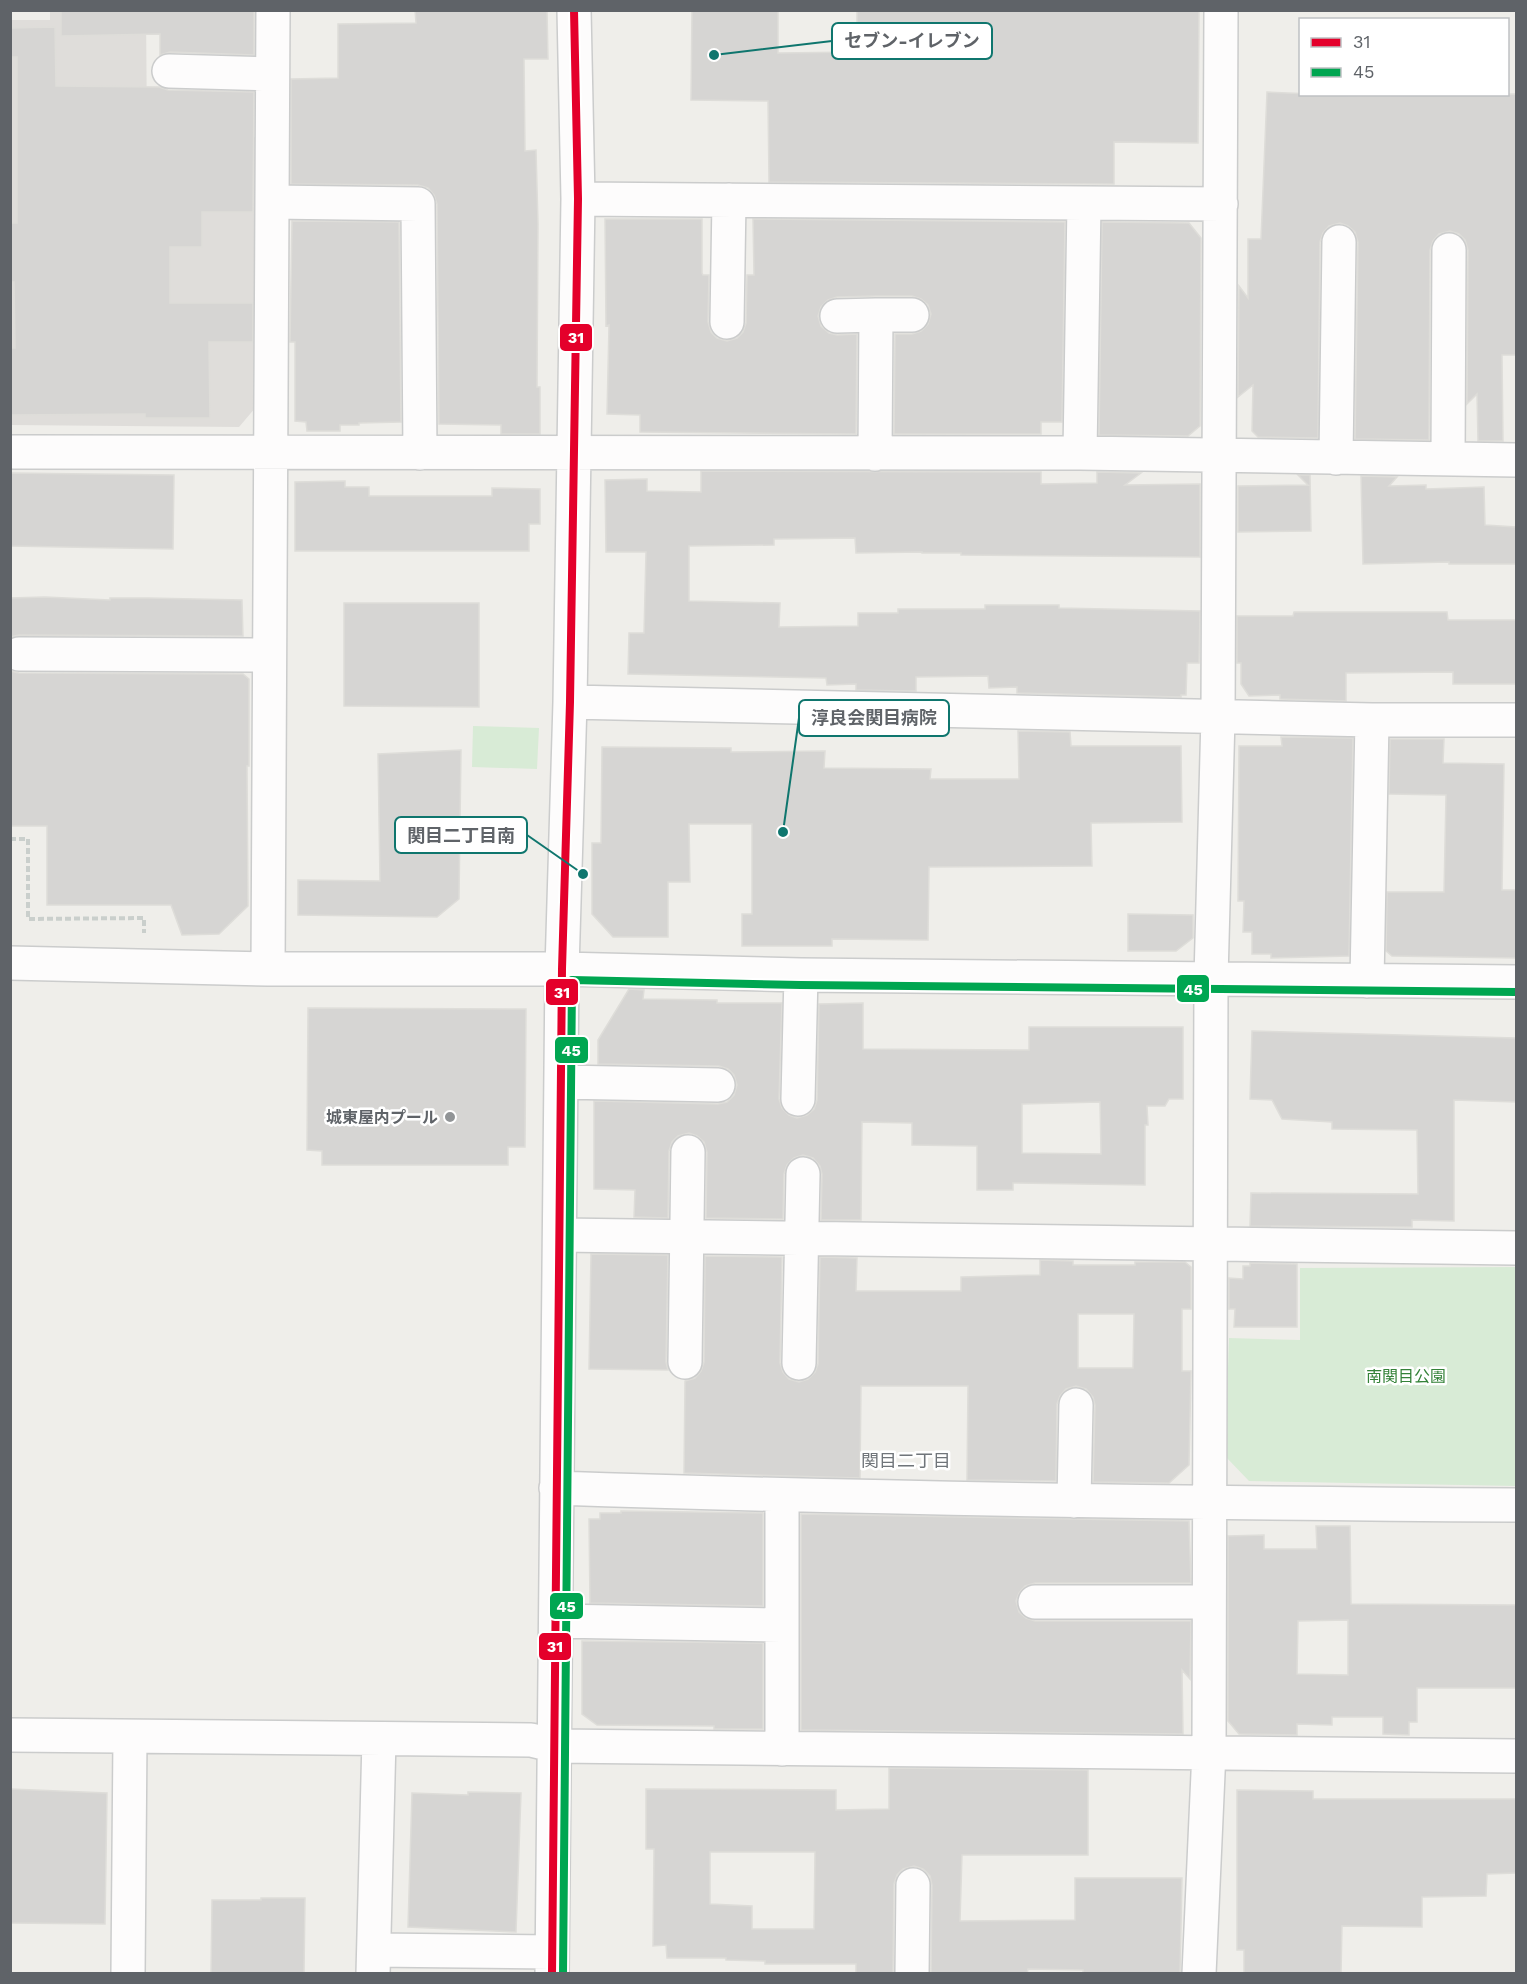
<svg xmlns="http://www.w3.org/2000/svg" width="1527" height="1984" viewBox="0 0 1527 1984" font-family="'Work Sans','Noto Sans JP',sans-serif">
<rect width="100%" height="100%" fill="#efeeea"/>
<path fill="#dfddda" d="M 50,11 L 146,11 L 147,135 L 259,137 L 256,407 L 239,427 L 11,425 L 10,20 L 50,20 Z"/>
<path fill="#d8ebd6" d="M 473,726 L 539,728 L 537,769 L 472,767 Z
M 1516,1267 L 1516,1486 L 1249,1481 L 1225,1456 L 1229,1338 L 1300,1340 L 1300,1268 Z"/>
<path fill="#d6d5d3" stroke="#deddd9" stroke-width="1.5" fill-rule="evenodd" d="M 61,10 L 254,10 L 254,55 L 170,52 L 160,55 L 160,34 L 61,36 Z
M 415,10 L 547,10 L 548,59 L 524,59 L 525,151 L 536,150 L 538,224 L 537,387 L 540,387 L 540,434 L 501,434 L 501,425 L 439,424 L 437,204 L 434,195 L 428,188 L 418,185 L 291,184 L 291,79 L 338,78 L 338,24 L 416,23 Z
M 692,10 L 778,10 L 778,53 L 857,52 L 857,10 L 1199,10 L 1198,143 L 1114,142 L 1114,184 L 769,182 L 768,101 L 691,100 Z
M 55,27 L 56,86 L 159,87 L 168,90 L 254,92 L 253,212 L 202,212 L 202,247 L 170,247 L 170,303 L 253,303 L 253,342 L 209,342 L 210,418 L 145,418 L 145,414 L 10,415 L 10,348 L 15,348 L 14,282 L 10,282 L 10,223 L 17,223 L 17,57 L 10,57 L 10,28 Z
M 1267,92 L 1359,96 L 1516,94 L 1516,355 L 1502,355 L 1503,441 L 1478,441 L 1477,394 L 1467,404 L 1468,250 L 1465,240 L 1459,234 L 1450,231 L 1439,234 L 1433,241 L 1430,250 L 1429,440 L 1355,439 L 1358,242 L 1355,232 L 1348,226 L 1340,223 L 1329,226 L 1323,233 L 1320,242 L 1318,438 L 1258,437 L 1252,431 L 1253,385 L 1238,397 L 1239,286 L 1248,298 L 1248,239 L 1261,239 Z
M 605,219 L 702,219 L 702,273 L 703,275 L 709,275 L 708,322 L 711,332 L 717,338 L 727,341 L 737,338 L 743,332 L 746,323 L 747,275 L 754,275 L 753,219 L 1065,222 L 1062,422 L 1041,422 L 1041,434 L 894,434 L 895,334 L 912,334 L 921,331 L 928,324 L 931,314 L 928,305 L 921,299 L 912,296 L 876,296 L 837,297 L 828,300 L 821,307 L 818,316 L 821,326 L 829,333 L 837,335 L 857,334 L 856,434 L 640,432 L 640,415 L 607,414 L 609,325 L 606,326 Z
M 292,221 L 399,222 L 401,422 L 359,423 L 359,425 L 340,425 L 340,431 L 307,431 L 306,422 L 295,421 L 295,342 L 290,342 Z
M 1102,222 L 1189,223 L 1201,238 L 1200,426 L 1188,436 L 1099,435 Z
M 701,471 L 1041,472 L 1041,484 L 1097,483 L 1097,472 L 1141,473 L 1125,485 L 1200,484 L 1200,557 L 961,555 L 961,553 L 922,553 L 922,552 L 856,553 L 855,538 L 774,539 L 774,545 L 689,546 L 689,601 L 780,603 L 779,627 L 858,626 L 858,613 L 898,613 L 898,609 L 985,609 L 985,605 L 1059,605 L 1059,608 L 1200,611 L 1199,663 L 1187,663 L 1186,695 L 1181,695 L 1181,697 L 1017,693 L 1017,687 L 989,688 L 988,676 L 916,677 L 916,691 L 908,691 L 856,690 L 856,684 L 827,685 L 826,678 L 628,674 L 629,633 L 644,633 L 646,552 L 606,552 L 605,480 L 647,479 L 647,491 L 701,492 Z
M 10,473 L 174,475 L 173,549 L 10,546 Z
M 1298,475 L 1310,475 L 1311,531 L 1238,532 L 1238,486 L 1308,485 Z
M 1361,476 L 1397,477 L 1389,486 L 1426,485 L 1426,489 L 1484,487 L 1485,525 L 1516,527 L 1516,564 L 1449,564 L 1449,562 L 1363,564 Z
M 345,481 L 345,487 L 369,487 L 369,496 L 492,496 L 492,488 L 540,489 L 540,524 L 529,524 L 529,551 L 295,551 L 295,482 Z
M 45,597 L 110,600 L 110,598 L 148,598 L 242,600 L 243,636 L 19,635 L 10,637 L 10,598 Z
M 344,603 L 479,603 L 479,707 L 344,706 Z
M 1294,612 L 1447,612 L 1448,620 L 1516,620 L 1516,684 L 1453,684 L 1453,672 L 1346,673 L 1346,701 L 1280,699 L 1280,695 L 1249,696 L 1241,684 L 1241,663 L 1237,663 L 1237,616 L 1293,616 Z
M 10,671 L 19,673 L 243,674 L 249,679 L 249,766 L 247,766 L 248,906 L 219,934 L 182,935 L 171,905 L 47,905 L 47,826 L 10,826 Z
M 1018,731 L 1070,732 L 1071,746 L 1181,746 L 1182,822 L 1091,823 L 1092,866 L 929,867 L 928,940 L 832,939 L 832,946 L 742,946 L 742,914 L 752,914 L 752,824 L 689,824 L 690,882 L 668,882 L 668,937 L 613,937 L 592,914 L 592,843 L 601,843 L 602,747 L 731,748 L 731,752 L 825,751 L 824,768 L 931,769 L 930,779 L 1019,779 Z
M 1281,737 L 1353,738 L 1349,956 L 1271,958 L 1271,954 L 1252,954 L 1252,932 L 1243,932 L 1244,901 L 1238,901 L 1239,746 L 1282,746 Z
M 1390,739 L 1444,739 L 1443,763 L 1504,764 L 1502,890 L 1516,890 L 1516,958 L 1392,956 L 1386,951 L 1387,892 L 1444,892 L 1446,795 L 1389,794 Z
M 461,750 L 459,899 L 437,917 L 298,915 L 298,880 L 380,881 L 378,754 Z
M 1128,914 L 1193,915 L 1193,938 L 1176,951 L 1128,951 Z
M 629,989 L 644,990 L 643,999 L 717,1000 L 717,1003 L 782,1003 L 779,1099 L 782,1108 L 789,1115 L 797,1118 L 807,1115 L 814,1109 L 817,1100 L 819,1004 L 863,1003 L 863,1049 L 1029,1050 L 1029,1027 L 1183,1027 L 1183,1099 L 1169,1099 L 1165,1106 L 1147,1106 L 1148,1125 L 1145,1125 L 1145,1185 L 1013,1183 L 1013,1190 L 977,1190 L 977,1146 L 912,1145 L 912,1123 L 862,1122 L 861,1220 L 821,1220 L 822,1174 L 820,1166 L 813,1158 L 803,1155 L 794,1158 L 787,1165 L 784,1174 L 783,1219 L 706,1218 L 707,1152 L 704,1142 L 697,1136 L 689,1133 L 678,1136 L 672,1142 L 669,1151 L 668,1218 L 634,1217 L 635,1190 L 594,1189 L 594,1101 L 718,1104 L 727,1102 L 734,1095 L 737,1085 L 734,1075 L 728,1069 L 719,1066 L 598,1064 L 598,1040 ZM 1100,1102 L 1101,1154 L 1022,1153 L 1022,1104 Z
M 308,1008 L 526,1009 L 525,1147 L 508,1147 L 508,1165 L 322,1165 L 322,1151 L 307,1150 Z
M 1252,1031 L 1516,1038 L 1516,1102 L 1454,1100 L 1454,1221 L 1412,1220 L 1412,1227 L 1250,1226 L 1251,1193 L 1418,1194 L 1417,1130 L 1332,1129 L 1332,1122 L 1282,1119 L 1272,1100 L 1250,1099 Z
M 591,1254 L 668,1255 L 666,1362 L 668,1370 L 589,1369 Z
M 705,1256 L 782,1257 L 780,1363 L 783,1372 L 789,1379 L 799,1382 L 808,1379 L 815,1372 L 818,1364 L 820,1257 L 857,1258 L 856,1291 L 961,1291 L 961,1277 L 1040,1275 L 1040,1260 L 1073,1261 L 1073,1265 L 1135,1265 L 1135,1262 L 1185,1262 L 1191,1267 L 1191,1309 L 1182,1309 L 1182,1371 L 1191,1371 L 1189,1465 L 1169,1483 L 1093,1482 L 1095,1405 L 1093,1397 L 1086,1389 L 1076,1386 L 1066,1389 L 1060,1396 L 1057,1404 L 1056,1481 L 967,1480 L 968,1386 L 861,1386 L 860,1478 L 684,1473 L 685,1381 L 695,1378 L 701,1371 L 704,1362 ZM 1078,1314 L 1134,1314 L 1133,1368 L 1078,1368 Z
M 1250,1263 L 1297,1264 L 1297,1327 L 1234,1327 L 1235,1309 L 1229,1309 L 1229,1278 L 1243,1279 L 1243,1266 L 1250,1266 Z
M 621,1511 L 763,1513 L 763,1606 L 590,1603 L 589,1519 L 600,1519 L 600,1513 L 621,1513 Z
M 801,1514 L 1189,1521 L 1191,1583 L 1035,1583 L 1025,1586 L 1019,1593 L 1016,1601 L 1019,1612 L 1026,1618 L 1035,1621 L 1191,1621 L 1190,1679 L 1182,1670 L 1183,1734 L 801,1730 Z
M 1316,1526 L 1350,1526 L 1351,1604 L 1516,1605 L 1516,1688 L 1417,1688 L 1417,1722 L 1409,1722 L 1409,1735 L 1383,1734 L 1383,1717 L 1332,1717 L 1332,1725 L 1297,1724 L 1297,1735 L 1239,1734 L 1228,1721 L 1228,1536 L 1264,1535 L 1264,1549 L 1317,1549 ZM 1348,1620 L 1348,1675 L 1297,1674 L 1298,1621 Z
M 582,1641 L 763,1643 L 763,1729 L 714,1729 L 714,1726 L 597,1725 L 582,1714 Z
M 889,1768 L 1088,1770 L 1088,1855 L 962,1855 L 960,1921 L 1075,1920 L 1075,1878 L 1182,1878 L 1180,1974 L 1083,1974 L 1083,1970 L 1028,1969 L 1027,1974 L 931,1974 L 932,1885 L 930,1876 L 923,1869 L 914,1866 L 903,1869 L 897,1875 L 894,1884 L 893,1974 L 856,1974 L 856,1964 L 765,1964 L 765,1961 L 726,1960 L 726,1958 L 667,1958 L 666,1945 L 653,1946 L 654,1849 L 646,1849 L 646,1789 L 836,1790 L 836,1810 L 889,1809 ZM 710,1852 L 815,1852 L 814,1929 L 752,1929 L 752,1906 L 710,1904 Z
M 10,1789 L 107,1793 L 105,1924 L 10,1923 Z
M 1237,1790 L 1313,1791 L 1313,1799 L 1516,1799 L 1516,1873 L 1487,1874 L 1486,1896 L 1422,1897 L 1422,1927 L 1342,1926 L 1341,1974 L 1244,1974 L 1244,1950 L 1237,1950 Z
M 468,1792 L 521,1793 L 516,1932 L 408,1927 L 412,1793 L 468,1795 Z
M 261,1898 L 305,1898 L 304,1974 L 211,1974 L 212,1900 L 261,1900 Z"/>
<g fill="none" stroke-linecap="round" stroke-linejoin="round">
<g stroke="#cbcccc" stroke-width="36">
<path id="minor" d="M 169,71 L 272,74
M 578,199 L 1221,204
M 272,202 L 418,204 L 420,453
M 876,315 L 912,315
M 837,316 L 876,315 L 875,454
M 727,322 L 729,200
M 13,452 L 1080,453 L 1516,460
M 1080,453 L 1084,203
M 1336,458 L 1339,242
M 1448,459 L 1449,250
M 19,654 L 269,655
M 570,702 L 1372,720 L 1516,720
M 10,963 L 268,969 L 562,969 L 801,975 L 1516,982
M 268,969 L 273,10
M 1367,981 L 1372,720
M 561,1082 L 718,1085
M 798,1099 L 801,975
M 560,1235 L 1516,1248
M 685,1362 L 688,1152
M 799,1363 L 803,1174
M 556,1488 C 876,1499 1196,1503 1516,1505
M 1074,1501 L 1076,1405
M 1035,1602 L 1209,1602
M 556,1621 L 781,1625
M 10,1735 L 531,1740 L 556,1746 L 1516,1756
M 782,1749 L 782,1496
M 374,1950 L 552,1952
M 128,1974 L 130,1737
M 373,1974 L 379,1739
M 552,1974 L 562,969 L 570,702 L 578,199 L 574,10
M 912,1974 L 913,1885
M 1199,1974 L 1209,1751 L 1211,978 L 1218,717 L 1221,10"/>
</g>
<path stroke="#cacfcc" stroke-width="4" stroke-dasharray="6 3" stroke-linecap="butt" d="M 10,839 L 28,839 L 28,919 L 144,918 L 144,933"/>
<use href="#minor" stroke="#fdfcfc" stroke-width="33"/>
<g stroke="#fff" stroke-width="12">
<path id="bus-1" d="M 552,1974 L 562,969 L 570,702 L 578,199 L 574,10"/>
</g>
<g stroke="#fff" stroke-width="12">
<path id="bus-2" d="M 563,1974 L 572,980 L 801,985 L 1516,992"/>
</g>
<use href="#bus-1" stroke="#e4002b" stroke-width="8"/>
<use href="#bus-2" stroke="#00a651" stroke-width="8"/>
</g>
<circle fill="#919496" stroke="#fff" stroke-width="2" cx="450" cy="1117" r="6"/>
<g text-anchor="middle" stroke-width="5" stroke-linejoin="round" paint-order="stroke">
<g font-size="16" font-weight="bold" fill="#5f6368" stroke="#fff" text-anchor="end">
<text x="438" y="1123">城東屋内プール</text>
</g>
<g font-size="16" fill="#348238" stroke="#fff">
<text x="1406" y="1382">南関目公園</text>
</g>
<g font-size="18" fill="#70757a" stroke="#fff">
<text x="906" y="1467">関目二丁目</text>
</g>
</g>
<path fill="none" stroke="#0f766e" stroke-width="2" d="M714 55L832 41M783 832L799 718M583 874L527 835"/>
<g fill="#0f766e" stroke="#fff" stroke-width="2">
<circle cx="714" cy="55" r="6"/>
<circle cx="783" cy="832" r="6"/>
<circle cx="583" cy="874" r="6"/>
</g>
<g fill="#fff" stroke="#0f766e" stroke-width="2">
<rect x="832" y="23" width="160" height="36" rx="6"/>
<rect x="799" y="700" width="150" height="36" rx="6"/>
<rect x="395" y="817" width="132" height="36" rx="6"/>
</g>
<g font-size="18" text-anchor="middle" font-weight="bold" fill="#5f6368">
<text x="912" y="47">セブン-イレブン</text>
<text x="874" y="724">淳良会関目病院</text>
<text x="461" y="842">関目二丁目南</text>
</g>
<g stroke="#fff" stroke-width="2">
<rect x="559" y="323" width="34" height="29" rx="6" fill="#e4002b"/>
<rect x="1176" y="974" width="34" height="29" rx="6" fill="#00a651"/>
<rect x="545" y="978" width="34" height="28" rx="6" fill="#e4002b"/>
<rect x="554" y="1036" width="35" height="28" rx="6" fill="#00a651"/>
<rect x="549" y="1592" width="35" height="28" rx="6" fill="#00a651"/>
<rect x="538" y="1632" width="34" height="29" rx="6" fill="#e4002b"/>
</g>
<g font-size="16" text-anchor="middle" font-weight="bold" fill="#fff">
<text x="576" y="343">31</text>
<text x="1193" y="995">45</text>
<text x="562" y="998">31</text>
<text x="571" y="1056">45</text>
<text x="566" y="1612">45</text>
<text x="555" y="1652">31</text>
</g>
<rect width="1527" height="1984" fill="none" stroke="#5f6368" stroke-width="24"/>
<rect x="1299" y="18" width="210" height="78" fill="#ffffff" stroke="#bfc1c3" stroke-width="1.5"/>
<rect x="1311" y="38" width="30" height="9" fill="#e4002b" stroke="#bfc1c3" stroke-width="1.5"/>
<text x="1353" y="48" font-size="18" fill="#5f6368">31</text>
<rect x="1311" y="68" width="30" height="9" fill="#00a651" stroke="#bfc1c3" stroke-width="1.5"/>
<text x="1353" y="78" font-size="18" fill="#5f6368">45</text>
</svg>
